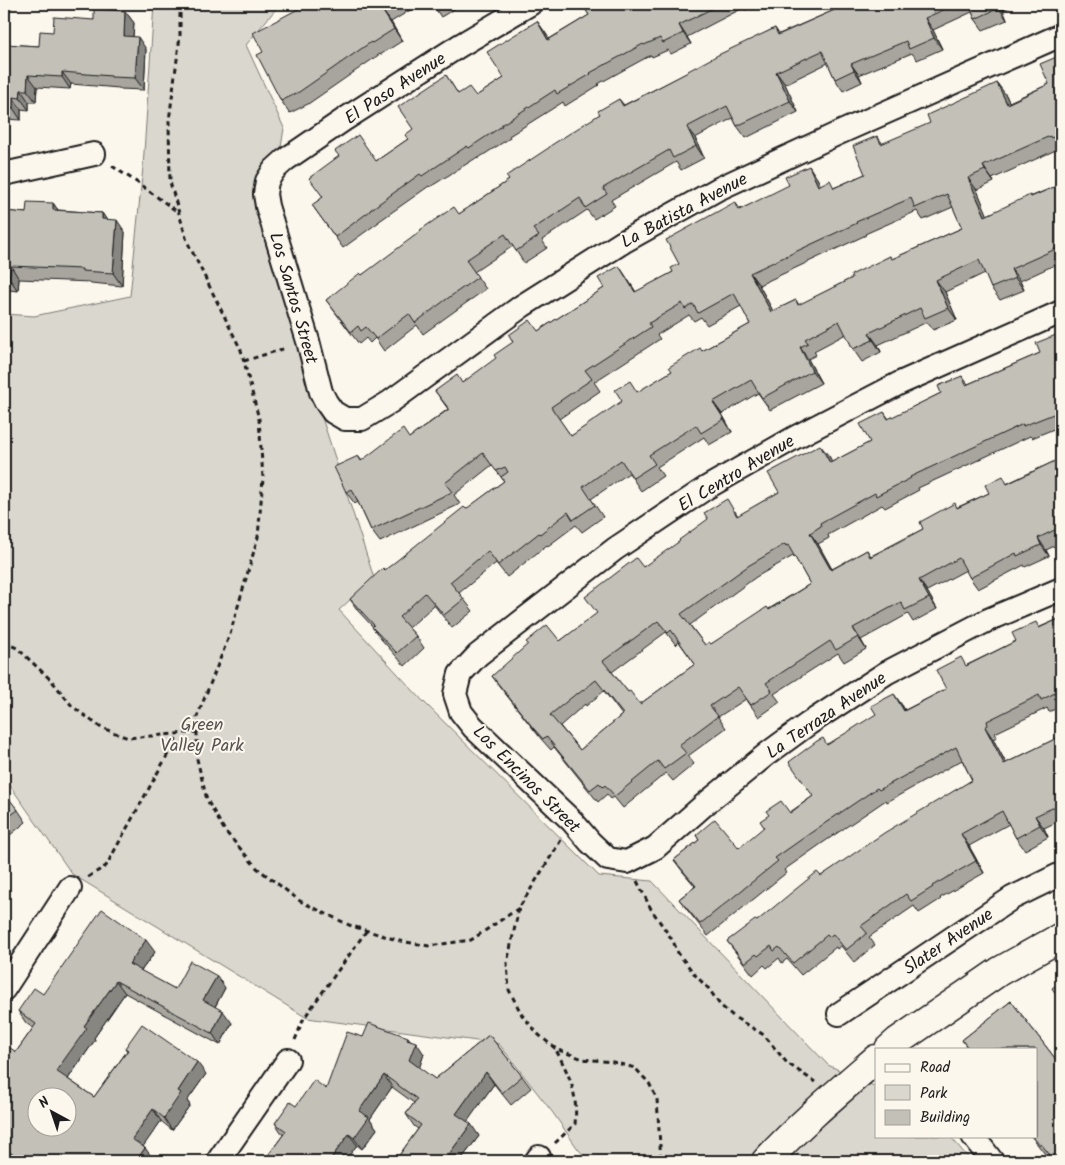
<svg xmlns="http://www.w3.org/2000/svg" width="1065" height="1165" viewBox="0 0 1065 1165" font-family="Kalam,sans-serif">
<rect width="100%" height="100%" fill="#fbf7ec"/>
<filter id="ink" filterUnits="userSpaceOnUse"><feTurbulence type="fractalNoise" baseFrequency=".02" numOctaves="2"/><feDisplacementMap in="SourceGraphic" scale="10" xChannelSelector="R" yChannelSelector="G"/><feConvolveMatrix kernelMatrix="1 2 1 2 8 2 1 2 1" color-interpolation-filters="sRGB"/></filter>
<g filter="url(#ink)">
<path fill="#dad7ce" stroke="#7b7a75" d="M 154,4 L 280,4 L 246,45 L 284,128 L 266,245 L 374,578 L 339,610 L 422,700 L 599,876 L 652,881 L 828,1065 L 876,1087 L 876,1136 L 950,1136 L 971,1161 L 589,1161 L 578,1149 L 553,1113 L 499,1044 L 307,1018 L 72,874 L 4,777 L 4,314 L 34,316 L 130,296 L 143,167 Z"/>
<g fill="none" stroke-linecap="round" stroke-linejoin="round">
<g stroke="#1c1c1c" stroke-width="26">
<path id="street" d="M 530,4 L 459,46 L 345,119 L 285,160 L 274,170 L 267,181 L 265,194 L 267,206 L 308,341 L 321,392 L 326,402 L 333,412 L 345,419 L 362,419 L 390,402 L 522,306 L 623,242 L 718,189 L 839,133 L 1061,35
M 4,174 L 94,154
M 1061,312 L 900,383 L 794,438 L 706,488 L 615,549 L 478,655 L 460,674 L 455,694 L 461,712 L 473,727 L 572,821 L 590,842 L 608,859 L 627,862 L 655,848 L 704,805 L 767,754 L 808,724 L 886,673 L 988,620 L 1061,589
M 4,989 L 70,888
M 839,1014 L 1012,898 L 1061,874
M 973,1136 L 992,1161
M 218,1161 L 288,1060
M 536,1161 L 539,1157"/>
</g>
<g stroke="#1c1c1c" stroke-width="31">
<path id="secondary" d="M 889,1049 L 898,1041 L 1000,971 L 1061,937
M 766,1161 C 800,1124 838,1092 876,1059"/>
</g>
<path stroke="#1c1c1c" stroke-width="3" stroke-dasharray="5 4" stroke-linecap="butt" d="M 180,4 L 180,36 L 169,121 L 170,182 L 187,241 L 241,350 L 259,419 L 263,478 L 258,537 L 230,634 L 197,717 L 197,759 L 207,800 L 225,831 L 257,868 L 300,901 L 349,925 L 400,941 L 429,946 L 471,940 L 519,908
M 112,166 L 138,183 L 179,213
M 244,361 L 286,348
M 4,642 L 17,648 L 52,681 L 72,706 L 100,727 L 128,738 L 197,732
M 561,840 L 519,908 L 507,963 L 509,990 L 522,1015 L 539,1035 L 556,1049 L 583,1059 L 613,1062 L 635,1068 L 649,1083 L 657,1099 L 661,1161
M 88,877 L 106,866 L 179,734
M 637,881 L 651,909 L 673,941 L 678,953 L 696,976 L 709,989 L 720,1005 L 734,1017 L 764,1035 L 787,1063 L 815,1082
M 295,1040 L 304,1018 L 367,930
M 555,1143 L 575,1124 C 578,1093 570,1077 556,1050"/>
<use href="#street" stroke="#fbf7ec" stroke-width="22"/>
<use href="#secondary" stroke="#fbf7ec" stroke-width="28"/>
</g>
<path fill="#a8a59e" stroke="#1c1c1c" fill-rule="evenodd" d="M 4,4 L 19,4 L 4,11 Z
M 301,4 L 420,4 L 391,22 L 402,41 L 380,55 L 380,54 L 308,104 L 290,113 L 281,101 L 263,52 L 298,9 Z
M 432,4 L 462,4 L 441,17 Z
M 582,4 L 759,4 L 745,10 L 743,8 L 687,37 L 691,44 L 671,54 L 668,50 L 652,57 L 651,55 L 598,84 L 599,85 L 565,106 L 563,102 L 509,136 L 510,138 L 477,159 L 476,158 L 430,187 L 429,186 L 378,222 L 379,222 L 343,248 L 312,205 L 408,139 L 446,75 L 458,94 L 476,96 L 504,78 L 537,21 L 549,39 L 589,15 Z
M 837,4 L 1016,4 L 1003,10 L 1007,20 L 983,30 L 975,19 L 972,12 L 933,30 L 942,49 L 917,60 L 912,53 L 859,75 L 862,82 L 843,91 L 835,79 L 828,63 L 785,84 L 798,112 L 746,138 L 737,126 L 733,118 L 695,138 L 704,158 L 681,170 L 676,162 L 611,200 L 615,206 L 594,219 L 587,210 L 542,240 L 547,248 L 524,263 L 513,246 L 474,272 L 486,289 L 452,313 L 423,334 L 417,325 L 384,351 L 375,338 L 370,343 L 366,338 L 359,344 L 326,300 L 362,275 L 459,214 L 509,180 L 600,114 L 619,99 L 624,105 L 775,28 L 779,34 L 839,8 Z
M 125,11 L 134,23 L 133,37 L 146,49 L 144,90 L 120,89 L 119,88 L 71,84 L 70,89 L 37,87 L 36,102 L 29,102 L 29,110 L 21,109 L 21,120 L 4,119 L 4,44 L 39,46 L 53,32 Z
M 1061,55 L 1061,149 L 1059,150 L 1058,149 L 992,179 L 994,182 L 977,190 L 987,215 L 1061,184 L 1061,262 L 1020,281 L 1024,290 L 1000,300 L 991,288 L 985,273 L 945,292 L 957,320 L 933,330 L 927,322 L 878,345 L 881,352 L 862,362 L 853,349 L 846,334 L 814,351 L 816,355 L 808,359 L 821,383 L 770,410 L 758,393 L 722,414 L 732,432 L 709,445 L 704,437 L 657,467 L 663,476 L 641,491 L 629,473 L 591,499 L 603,517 L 582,532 L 576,525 L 548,546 L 547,545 L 507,577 L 496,563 L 459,593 L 473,611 L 452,628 L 434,605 L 409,628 L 416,636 L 424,648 L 405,666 L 381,639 L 372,627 L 373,627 L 358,611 L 350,599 L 385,570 L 504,481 L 492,465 L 454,495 L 460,504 L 380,542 L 371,530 L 358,502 L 355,504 L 346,492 L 358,456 L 362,461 L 409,438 L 448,409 L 435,391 L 462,383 L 538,331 L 604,288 L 619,266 L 636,292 L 673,272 L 679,264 L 735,202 L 740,209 L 817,178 L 820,185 L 836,187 L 865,174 L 877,136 L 883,144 L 1006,95 L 1009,102 L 1049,84 ZM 953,207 L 962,228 L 892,259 L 890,256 L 852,278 L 799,305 L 796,300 L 773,311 L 759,285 L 866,235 L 865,234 L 917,211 L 923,220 ZM 741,306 L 750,324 L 702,351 L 672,371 L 638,392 L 571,436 L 559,419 L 600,391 L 594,382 L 660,339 L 657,335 L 689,315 L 694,321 L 701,317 L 707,325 Z
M 53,203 L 58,210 L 102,213 L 106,219 L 125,232 L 122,286 L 91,283 L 90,282 L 19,279 L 18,291 L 9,290 L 9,292 L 4,292 L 4,211 L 26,213 Z
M 1061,333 L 1061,426 L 1032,438 L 1030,436 L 918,488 L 919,490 L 885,508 L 882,505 L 828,535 L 829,538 L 818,544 L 832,569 L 867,550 L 871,556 L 923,529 L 958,507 L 989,493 L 1008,483 L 1055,461 L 1056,463 L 1061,461 L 1061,543 L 1046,550 L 1049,556 L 1025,567 L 1024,565 L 978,589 L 970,578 L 966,570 L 927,591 L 937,609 L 913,622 L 908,614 L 861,640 L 866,649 L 844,662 L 838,653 L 774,694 L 780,702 L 759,717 L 746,699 L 718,717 L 726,728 L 688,756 L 694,764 L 673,781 L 666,773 L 623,808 L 614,797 L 611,799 L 607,794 L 598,802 L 554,747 L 551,750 L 542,740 L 500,687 L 492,676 L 560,641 L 597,614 L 643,567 L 735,511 L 738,516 L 779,492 L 829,456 L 832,462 L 870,442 L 884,412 L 889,419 L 941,393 L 962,376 L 968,384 L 1040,353 ZM 793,556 L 794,558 L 795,557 L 810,584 L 711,644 L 705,645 L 690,625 L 756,577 ZM 666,632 L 676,645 L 679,642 L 695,664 L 640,704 L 628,692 L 612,672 ZM 604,691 L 622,715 L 580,750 L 560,726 L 585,704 L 586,706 Z
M 1061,618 L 1061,706 L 1049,712 L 1047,708 L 995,733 L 997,737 L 993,739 L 1006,763 L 1061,736 L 1061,820 L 1044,828 L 1048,837 L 1025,850 L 1016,838 L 1009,824 L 969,846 L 984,873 L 940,898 L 941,899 L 919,913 L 914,906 L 869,937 L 875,945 L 854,962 L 841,946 L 837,949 L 836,947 L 801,975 L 787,959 L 782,963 L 779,958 L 767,968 L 764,965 L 753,975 L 736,953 L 727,941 L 757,921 L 821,876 L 972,780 L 962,760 L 887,802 L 886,800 L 821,844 L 784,870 L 786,873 L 708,936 L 688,911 L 679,899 L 695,886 L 683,872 L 674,860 L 699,840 L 696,835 L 739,848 L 813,796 L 827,744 L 902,705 L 905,710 L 946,689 L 967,665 L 1016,641 L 1040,627 Z
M 4,793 L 18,810 L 26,822 L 4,840 Z
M 155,952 L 141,971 L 175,989 L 217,976 L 225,988 L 215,1007 L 232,1023 L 220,1045 L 125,993 L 94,1038 L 95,1040 L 68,1079 L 94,1097 L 127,1051 L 125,1048 L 206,1074 L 187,1101 L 190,1105 L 172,1130 L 161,1121 L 143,1146 L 154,1160 L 153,1161 L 14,1161 L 4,1154 L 4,1049 L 16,1052 L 33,1028 L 26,1023 L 18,1011 L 43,994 Z
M 1011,1001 L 1061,1066 L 1061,1161 L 1054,1161 L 1050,1156 L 1048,1158 L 1031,1136 L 1036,1136 L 1036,1049 L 968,1049 L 962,1040 Z
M 489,1035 L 522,1076 L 531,1088 L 511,1105 L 494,1084 L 467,1121 L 479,1136 L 460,1161 L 395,1161 L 418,1129 L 414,1126 L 406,1114 L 414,1103 L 392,1087 L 370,1119 L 377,1129 L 362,1149 L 357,1145 L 345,1161 L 264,1161 L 283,1135 L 275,1123 L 296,1106 L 326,1089 L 363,1037 L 410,1040 L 424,1054 L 419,1068 L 435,1079 Z"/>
<path fill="#888681" stroke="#1c1c1c" d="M 997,4 L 999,4 L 1003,10 L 1007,20 L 999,8 Z
M 382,10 L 391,22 L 402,41 L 394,29 Z
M 125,11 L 134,23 L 132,48 L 124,36 Z
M 925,18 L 933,30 L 942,49 L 934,38 Z
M 537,21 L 545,32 L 557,51 L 548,40 Z
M 679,25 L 687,37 L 691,44 L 683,33 Z
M 138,37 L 146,49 L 144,90 L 135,78 Z
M 851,64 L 859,75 L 862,82 L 854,70 Z
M 62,72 L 71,84 L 70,89 L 62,77 Z
M 776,72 L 785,84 L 798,112 L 790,101 Z
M 28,75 L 37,87 L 36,102 L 27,90 Z
M 997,83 L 1006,95 L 1015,116 L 1007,104 Z
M 21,90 L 29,102 L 29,110 L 20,98 Z
M 13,97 L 21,109 L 21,120 L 13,108 Z
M 687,127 L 695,138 L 704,158 L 696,146 Z
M 809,166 L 817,178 L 827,198 L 818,186 Z
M 983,166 L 992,179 L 994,182 L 985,170 Z
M 968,178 L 977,190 L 993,228 L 985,216 Z
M 53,203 L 62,216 L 53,210 Z
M 102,213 L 111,226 L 102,219 Z
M 117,220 L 125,232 L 122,286 L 113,273 Z
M 11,266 L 19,279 L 18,291 L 9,278 Z
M 619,266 L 627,278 L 643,304 L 635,292 Z
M 1011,269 L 1020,281 L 1024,290 L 1015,278 Z
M 750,273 L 759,285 L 780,324 L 771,312 Z
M 936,280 L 945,292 L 957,320 L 948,308 Z
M 4,283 L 9,290 L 9,292 L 4,285 Z
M 869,333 L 878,345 L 881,352 L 873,340 Z
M 800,347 L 808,359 L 821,383 L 812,371 Z
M 713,402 L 722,414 L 732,432 L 724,419 Z
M 820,445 L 829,456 L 839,474 L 830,463 Z
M 810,533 L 818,544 L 839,582 L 831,570 Z
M 1038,538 L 1046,550 L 1049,556 L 1041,545 Z
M 919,580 L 927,591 L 937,609 L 929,598 Z
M 853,628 L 861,640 L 866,649 L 858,637 Z
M 894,694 L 902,705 L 912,723 L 904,711 Z
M 985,727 L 993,739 L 1013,776 L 1004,764 Z
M 1035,816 L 1044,828 L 1048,837 L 1040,825 Z
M 961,834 L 969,846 L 984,873 L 976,861 Z
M 146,940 L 155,952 L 137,976 L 129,964 Z
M 217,976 L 225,988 L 212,1012 L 203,1000 Z
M 116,981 L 125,993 L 94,1038 L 95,1040 L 65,1083 L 56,1071 L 84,1026 Z
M 223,1011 L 232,1023 L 220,1045 L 212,1033 Z
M 408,1037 L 415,1046 L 416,1042 L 424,1054 L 418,1072 L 409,1060 L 407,1039 Z
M 197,1062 L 206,1074 L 187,1101 L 190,1105 L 172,1130 L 164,1118 L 178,1091 Z
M 486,1072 L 494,1084 L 465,1125 L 456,1114 Z
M 384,1075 L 392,1087 L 370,1119 L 377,1129 L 362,1149 L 354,1138 L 359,1111 Z
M 153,1109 L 161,1121 L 140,1151 L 132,1139 Z
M 471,1124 L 479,1136 L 460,1161 L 444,1161 Z
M 349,1134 L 357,1145 L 345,1161 L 329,1161 Z
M 145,1148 L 154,1160 L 153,1161 L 136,1161 Z"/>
<path fill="#c3c0b8" stroke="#1c1c1c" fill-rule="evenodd" d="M 301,4 L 392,4 L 382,10 L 394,29 L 372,43 L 371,42 L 299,92 L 281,101 L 257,55 L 263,52 L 253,33 L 298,9 L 296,7 Z
M 582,4 L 721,4 L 679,25 L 683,33 L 663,43 L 660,38 L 644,45 L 643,44 L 590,73 L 591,74 L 557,94 L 555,90 L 501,125 L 502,126 L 469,148 L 467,146 L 422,176 L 420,174 L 370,210 L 370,211 L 335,237 L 312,205 L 323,197 L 309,178 L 339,156 L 335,151 L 358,135 L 376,161 L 408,139 L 405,135 L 413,129 L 398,107 L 446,75 L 458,94 L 469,87 L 476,96 L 504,78 L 487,52 L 537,21 L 548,40 L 589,15 Z
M 837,4 L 957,4 L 925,18 L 934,38 L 909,49 L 906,41 L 851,64 L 854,70 L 835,79 L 822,51 L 776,72 L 790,101 L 737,126 L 727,106 L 687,127 L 696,146 L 673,158 L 669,150 L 603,188 L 607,194 L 585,208 L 580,198 L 533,229 L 539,236 L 516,251 L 505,234 L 466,260 L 478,277 L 444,301 L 415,323 L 409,314 L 376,339 L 366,327 L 361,331 L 358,326 L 351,332 L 326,300 L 360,273 L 362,275 L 421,231 L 420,230 L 454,207 L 459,214 L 509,180 L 506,176 L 550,147 L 550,146 L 600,114 L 598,111 L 619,99 L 623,106 L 688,72 L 688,71 L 718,55 L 775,28 L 778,35 L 839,8 Z
M 969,4 L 997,4 L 999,8 L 975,19 Z
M 94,9 L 125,11 L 124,36 L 138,37 L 135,78 L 111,77 L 111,76 L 62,72 L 62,77 L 28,75 L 27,90 L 21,90 L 20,98 L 13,97 L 13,108 L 4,107 L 4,44 L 39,46 L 40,31 L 53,32 L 54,17 L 94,20 Z
M 1061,55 L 1061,134 L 1051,138 L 1050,136 L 983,166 L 985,170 L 968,178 L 985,216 L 1030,195 L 1031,197 L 1061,184 L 1061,250 L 1060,247 L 1011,269 L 1015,278 L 991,288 L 979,260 L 936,280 L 948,308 L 925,318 L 920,308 L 869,333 L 873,340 L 853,349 L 839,321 L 805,339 L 808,343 L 800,347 L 812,371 L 762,398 L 751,380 L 713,402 L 724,419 L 701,433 L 696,425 L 649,455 L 655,464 L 633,478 L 621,460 L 583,487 L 595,505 L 573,520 L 568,512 L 540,534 L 539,533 L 498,565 L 488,551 L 450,582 L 464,599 L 444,615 L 425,593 L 399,617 L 416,636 L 397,653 L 372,627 L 374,625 L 350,599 L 383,568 L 385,570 L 464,507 L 466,509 L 504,481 L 501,477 L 508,472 L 505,467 L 496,471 L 483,453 L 445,483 L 452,492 L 371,530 L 352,489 L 346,492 L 334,467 L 358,456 L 361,461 L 403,429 L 409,438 L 449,409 L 435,391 L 457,375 L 462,383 L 496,358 L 494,355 L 513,342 L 509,335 L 530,320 L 538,331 L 604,288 L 598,278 L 619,266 L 635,292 L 673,272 L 671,268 L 679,264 L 666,240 L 735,202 L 739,210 L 789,185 L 785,177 L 809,166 L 818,186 L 830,180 L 834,188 L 865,174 L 853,146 L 877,136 L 881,144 L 930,123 L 927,115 L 997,83 L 1007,104 L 1049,84 L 1040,64 ZM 947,194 L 962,228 L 892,259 L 890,256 L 851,275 L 852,278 L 798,305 L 796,300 L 771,312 L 750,273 L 857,223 L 856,222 L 911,198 L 915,208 ZM 734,293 L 750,324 L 702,351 L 700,348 L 669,367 L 672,371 L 637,392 L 630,381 L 615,390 L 622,401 L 571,436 L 551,407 L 592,379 L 585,370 L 651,327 L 649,323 L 682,303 L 685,309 L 693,304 L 698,313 Z
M 27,202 L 53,203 L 53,210 L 102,213 L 102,219 L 117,220 L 113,273 L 82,271 L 82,269 L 11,266 L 9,278 L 4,278 L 4,211 L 26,213 Z
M 1061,333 L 1061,409 L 1055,412 L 1056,413 L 1023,426 L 1023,424 L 910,477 L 911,478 L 876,496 L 875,493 L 820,523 L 821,526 L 810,533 L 831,570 L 867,550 L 870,557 L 923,529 L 920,522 L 955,503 L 957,508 L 989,493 L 985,485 L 1003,476 L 1007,484 L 1055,461 L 1056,463 L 1061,461 L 1061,527 L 1038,538 L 1041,545 L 1017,556 L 1016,553 L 970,578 L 959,558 L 919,580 L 929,598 L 905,610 L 901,602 L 853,628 L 858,637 L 836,650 L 830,641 L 766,683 L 772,691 L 751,705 L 738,687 L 710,706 L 718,716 L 679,745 L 686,753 L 664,769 L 658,761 L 615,796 L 605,785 L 603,787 L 599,783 L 590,790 L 546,736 L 543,739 L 534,729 L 492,676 L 528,644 L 526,642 L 547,625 L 560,641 L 597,613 L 585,597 L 636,558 L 643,567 L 680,541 L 679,540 L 708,519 L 704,513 L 727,499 L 737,516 L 779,492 L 768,473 L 820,445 L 830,463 L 870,442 L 860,424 L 884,412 L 888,419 L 941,393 L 938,386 L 962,376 L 966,385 L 1040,353 L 1036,343 ZM 785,544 L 786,546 L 788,545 L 810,584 L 769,610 L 767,607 L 711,644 L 709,642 L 705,645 L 681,614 L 748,566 ZM 658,621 L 668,633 L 671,630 L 695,664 L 640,704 L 630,691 L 628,692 L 603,661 ZM 596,680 L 623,714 L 580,750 L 550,715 L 577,693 L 578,694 Z
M 1061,618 L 1061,690 L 1041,700 L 1039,695 L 987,721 L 988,725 L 985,727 L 1004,764 L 1061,736 L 1061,804 L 1035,816 L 1040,825 L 1016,838 L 1002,811 L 961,834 L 976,861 L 932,886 L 933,887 L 911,901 L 906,894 L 861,926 L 867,933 L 846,950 L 833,934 L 829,937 L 827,935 L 793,963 L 779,947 L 774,951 L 771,946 L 758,956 L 756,954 L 745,963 L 727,941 L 755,920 L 757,921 L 791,893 L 817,872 L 821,876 L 884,833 L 972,780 L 956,747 L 879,790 L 877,788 L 812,832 L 775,858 L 778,861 L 700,924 L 679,899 L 696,886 L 674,860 L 699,840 L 696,835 L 715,819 L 739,848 L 764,827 L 760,821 L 769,815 L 766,811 L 781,801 L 790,813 L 813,796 L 789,762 L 817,741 L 823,738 L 827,745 L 876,714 L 871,706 L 894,694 L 904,711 L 946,689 L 936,670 L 961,657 L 966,666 L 1016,641 L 1012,633 L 1036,622 L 1039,628 Z
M 4,793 L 18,810 L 4,820 Z
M 102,909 L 146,940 L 129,964 L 175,989 L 190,961 L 217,976 L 203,1000 L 223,1011 L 212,1033 L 116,981 L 84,1026 L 87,1028 L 56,1071 L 94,1097 L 128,1050 L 125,1048 L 142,1024 L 197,1062 L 178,1091 L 181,1093 L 164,1118 L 153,1109 L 132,1139 L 145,1148 L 136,1161 L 22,1161 L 4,1148 L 4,1049 L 6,1045 L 16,1052 L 36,1024 L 18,1011 L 34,988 L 43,994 ZM 38,1098 L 68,1098 L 68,1128 L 38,1128 Z
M 1061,982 L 1061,1002 L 1052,988 Z
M 1011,1001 L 1061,1066 L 1061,1161 L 1055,1161 L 1041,1144 L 1040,1145 L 1032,1136 L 1036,1136 L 1036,1049 L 969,1049 L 962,1040 Z
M 369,1023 L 408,1037 L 407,1039 L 416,1042 L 409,1060 L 435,1079 L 489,1035 L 522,1076 L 502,1093 L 486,1072 L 456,1114 L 471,1124 L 444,1161 L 395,1161 L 421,1125 L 406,1114 L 417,1099 L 384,1075 L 359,1111 L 369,1117 L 354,1138 L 349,1134 L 329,1161 L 264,1161 L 286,1131 L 275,1123 L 290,1102 L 296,1106 L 314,1080 L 326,1089 L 347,1032 L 363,1037 Z
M 249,1153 L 260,1161 L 243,1161 Z"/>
</g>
<g text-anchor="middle" stroke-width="4" stroke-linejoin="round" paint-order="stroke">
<g font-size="18" fill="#1c1c1c" stroke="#fbf7ec">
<text transform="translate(395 88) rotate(-33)" y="6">El Paso Avenue</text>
<text transform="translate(684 210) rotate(-28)" y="6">La Batista Avenue</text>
<text transform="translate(294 298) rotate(74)" y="6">Los Santos Street</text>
<text transform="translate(736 473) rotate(-31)" y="6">El Centro Avenue</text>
<text transform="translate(826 715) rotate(-34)" y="6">La Terraza Avenue</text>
<text transform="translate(527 779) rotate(45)" y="6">Los Encinos Street</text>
<text transform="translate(948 941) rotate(-34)" y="6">Slater Avenue</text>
</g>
<g font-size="18" fill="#555451" stroke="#fbf7ec">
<text x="202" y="730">Green<tspan x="202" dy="21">Valley Park</tspan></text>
</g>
</g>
<rect width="1065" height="1165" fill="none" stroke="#fbf7ec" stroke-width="20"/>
<rect x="10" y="10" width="1045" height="1145" fill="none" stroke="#1c1c1c" stroke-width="2" filter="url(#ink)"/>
<rect x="875" y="1048" width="162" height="90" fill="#fbf7ec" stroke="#a29f99"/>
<rect x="885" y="1064" width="25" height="8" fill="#fbf7ec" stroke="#a29f99"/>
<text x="920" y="1072" font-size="15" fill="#1c1c1c">Road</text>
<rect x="885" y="1085" width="25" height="15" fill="#dad7ce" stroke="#a29f99"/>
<text x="920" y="1098" font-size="15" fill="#1c1c1c">Park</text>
<rect x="885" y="1110" width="25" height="15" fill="#c3c0b8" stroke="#a29f99"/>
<text x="920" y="1122" font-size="15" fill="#1c1c1c">Building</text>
<g transform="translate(52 1112) rotate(320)"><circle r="24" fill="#fbf7ec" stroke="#a29f99"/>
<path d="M0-4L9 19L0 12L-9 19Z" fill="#1c1c1c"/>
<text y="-8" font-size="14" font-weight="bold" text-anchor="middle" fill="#1c1c1c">N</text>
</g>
</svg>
